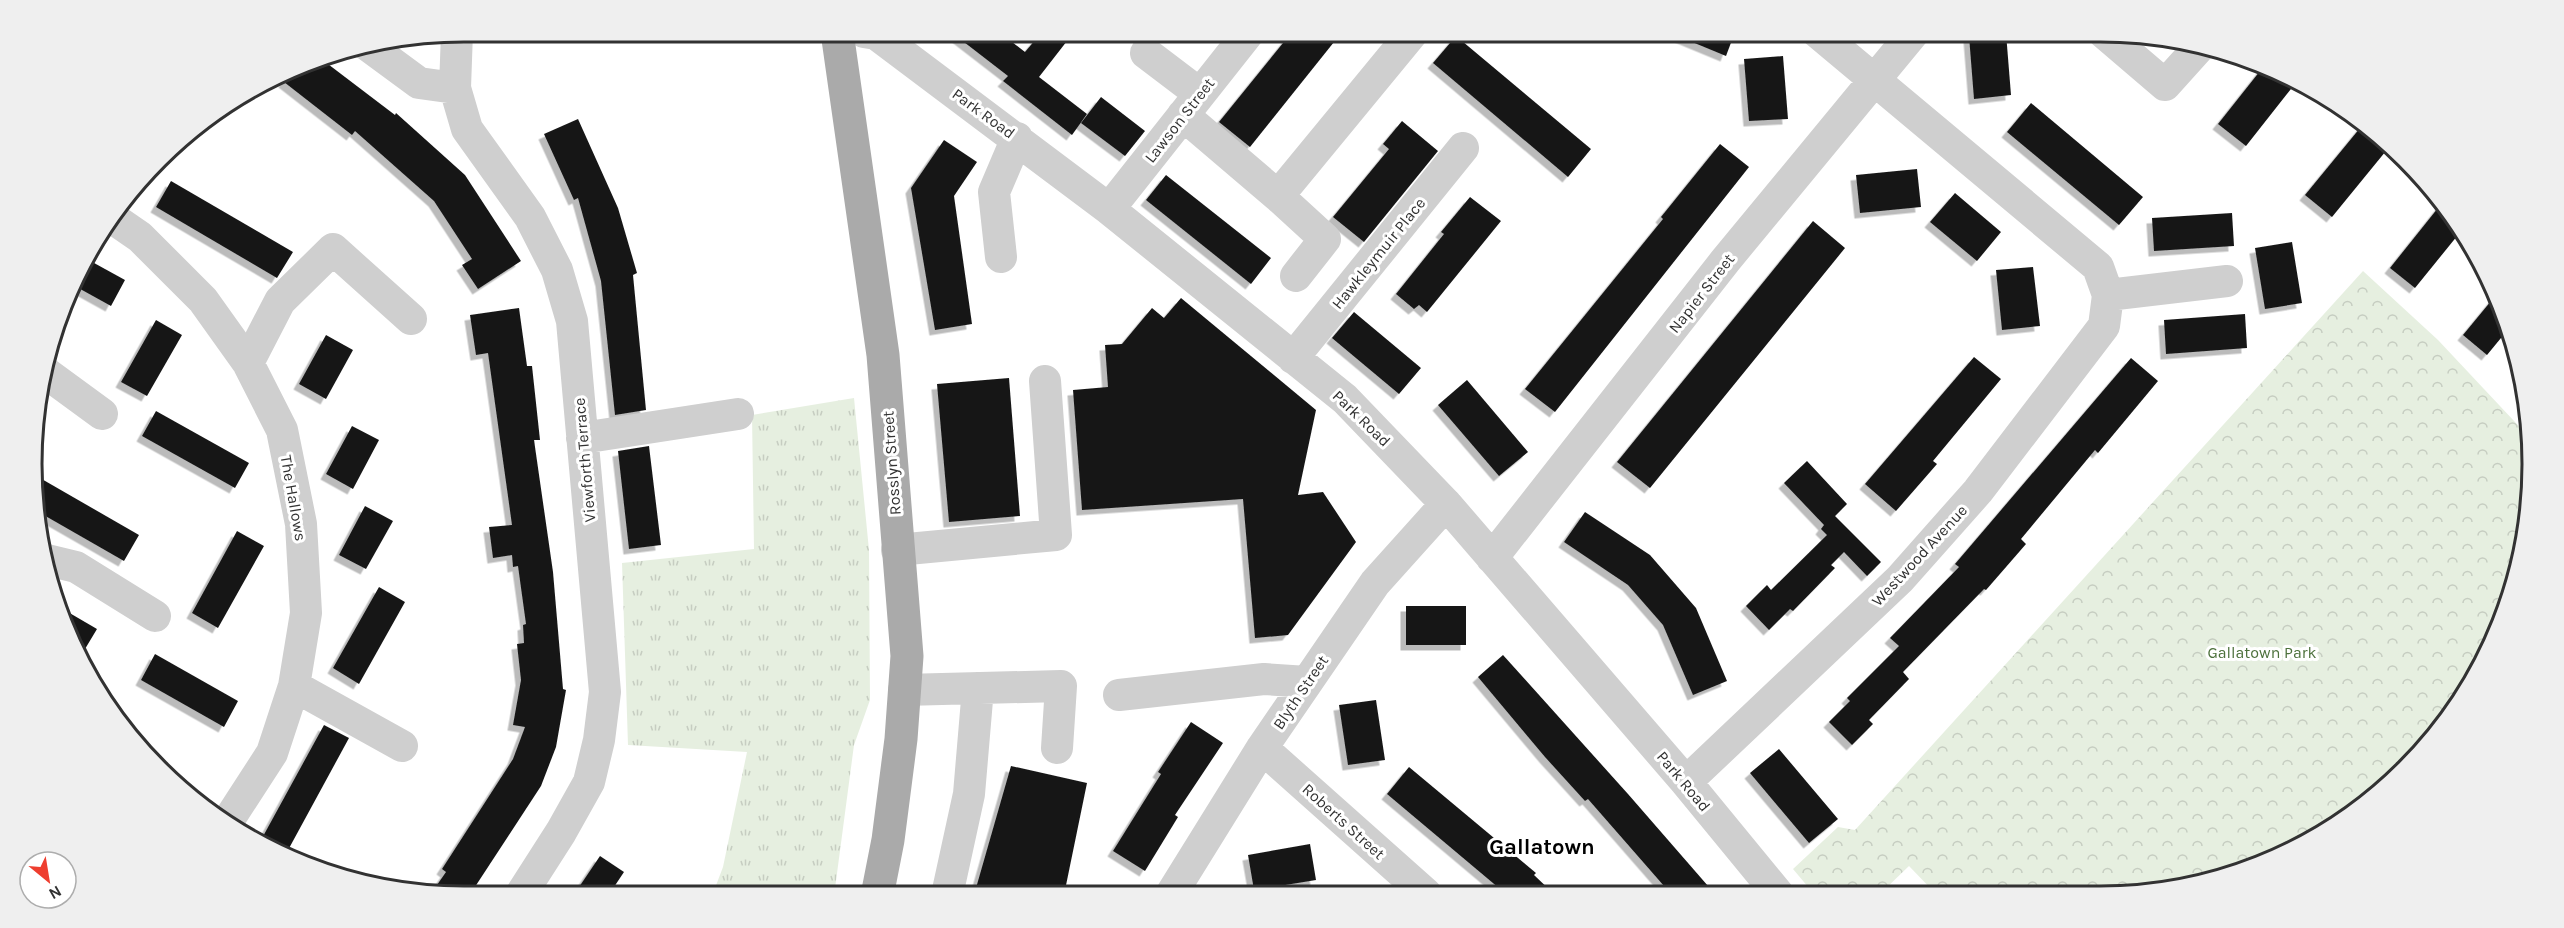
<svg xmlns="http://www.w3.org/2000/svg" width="2564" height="928" viewBox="0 0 2564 928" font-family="Karla,sans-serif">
<defs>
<pattern id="grass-tufts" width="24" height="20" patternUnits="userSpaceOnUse" patternTransform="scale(1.5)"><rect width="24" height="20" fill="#e6efe0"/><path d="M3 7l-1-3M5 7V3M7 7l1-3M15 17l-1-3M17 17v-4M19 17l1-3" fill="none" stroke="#c6cdc1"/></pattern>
<pattern id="park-crowns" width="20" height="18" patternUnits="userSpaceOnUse" patternTransform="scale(1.5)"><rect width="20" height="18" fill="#e6efe0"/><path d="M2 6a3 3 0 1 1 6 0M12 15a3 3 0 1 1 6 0" fill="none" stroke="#c6cdc1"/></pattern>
<filter id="shadow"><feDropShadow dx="-5.5" dy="5.5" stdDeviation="0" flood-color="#0004"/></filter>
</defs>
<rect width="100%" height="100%" fill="#fff"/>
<path fill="url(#grass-tufts)" d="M 854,398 L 869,550 L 870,700 L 854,745 L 834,896 L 712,896 L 723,867 L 747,752 L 628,745 L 622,563 L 754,549 L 752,415 Z"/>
<path fill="url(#park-crowns)" d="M 2363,271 L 2438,340 L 2530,438 L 2532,492 L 2518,576 L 2474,681 L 2385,789 L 2291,852 L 2157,893 L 1935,893 L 1909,866 L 1881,893 L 1814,894 L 1793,869 L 1838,827 L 1855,830 Z"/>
<path fill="#191919" filter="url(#shadow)" d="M 951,32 L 999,32 L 1025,52 L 1042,32 L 1074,32 L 1039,77 L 1087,114 L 1072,135 L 1003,81 L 1008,76 Z
M 1292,32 L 1342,32 L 1250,147 L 1219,122 Z
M 1668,32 L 1735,32 L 1726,56 Z
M 2006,33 L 2011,95 L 1974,99 L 1969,36 Z
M 1456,36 L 1591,149 L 1568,177 L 1433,63 Z
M 1783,56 L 1788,119 L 1749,121 L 1744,59 Z
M 320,58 L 395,115 L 396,113 L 465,175 L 521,261 L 478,289 L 462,265 L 472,259 L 434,201 L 355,131 L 352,135 L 284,82 L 296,66 Z
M 2264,66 L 2298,80 L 2246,146 L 2218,124 Z
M 1101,97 L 1145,131 L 1125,156 L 1081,123 Z
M 2031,103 L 2143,197 L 2119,225 L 2007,132 Z
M 578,119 L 618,208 L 637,273 L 633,275 L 646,410 L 615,415 L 601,281 L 578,198 L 574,200 L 544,134 Z
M 1402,121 L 1438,151 L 1364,242 L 1333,217 L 1389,149 L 1383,144 Z
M 2365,122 L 2390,146 L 2332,217 L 2305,195 Z
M 944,140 L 977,162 L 954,196 L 972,324 L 935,330 L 911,188 Z
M 1720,144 L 1749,167 L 1555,412 L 1525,389 L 1663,219 L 1661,217 Z
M 1917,169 L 1921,207 L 1860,213 L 1856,175 Z
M 1166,175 L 1271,258 L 1251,284 L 1146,200 Z
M 171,181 L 293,252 L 277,278 L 156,207 Z
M 1955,193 L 2001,232 L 1977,261 L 1930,222 Z
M 1470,197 L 1501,221 L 1427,312 L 1419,305 L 1414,309 L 1396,294 L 1444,234 L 1441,232 Z
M 2442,203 L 2462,230 L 2415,288 L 2390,268 Z
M 2232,213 L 2234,246 L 2154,251 L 2152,218 Z
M 1813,221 L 1845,248 L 1650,488 L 1617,462 Z
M 2292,242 L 2302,303 L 2265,309 L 2255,248 Z
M 85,258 L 125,280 L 111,306 L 73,285 L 76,272 Z
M 2033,267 L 2040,326 L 2002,330 L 1996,270 Z
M 2496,295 L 2510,327 L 2487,355 L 2463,335 Z
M 1181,298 L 1316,410 L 1298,495 L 1323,492 L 1356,542 L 1288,635 L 1255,638 L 1243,499 L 1082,510 L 1073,390 L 1108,387 L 1105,345 L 1122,344 L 1152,308 L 1164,318 Z
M 519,308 L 527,366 L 532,366 L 540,440 L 534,440 L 553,572 L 563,689 L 566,690 L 556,747 L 541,786 L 469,896 L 464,897 L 453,895 L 437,885 L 446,872 L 442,869 L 513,759 L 525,727 L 513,725 L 521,680 L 517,644 L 524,643 L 523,625 L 526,624 L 518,566 L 513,567 L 512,555 L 493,558 L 489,527 L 512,525 L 488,353 L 476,355 L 470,315 Z
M 1354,312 L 1421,368 L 1399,394 L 1332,338 Z
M 2245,314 L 2247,348 L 2166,354 L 2164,320 Z
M 156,320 L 182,335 L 147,396 L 121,382 Z
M 326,335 L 353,350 L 326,399 L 299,384 Z
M 1974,357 L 2001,379 L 1933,461 L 1937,464 L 1896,511 L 1865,484 Z
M 2131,358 L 2158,381 L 2098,453 L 2095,450 L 2021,539 L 2026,544 L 1986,590 L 1984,589 L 1903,672 L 1909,679 L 1869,720 L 1873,724 L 1852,745 L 1829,722 L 1850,701 L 1847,698 L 1899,646 L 1890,638 L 1959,567 L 1955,564 Z
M 1009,378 L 1020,516 L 949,522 L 937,384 Z
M 1467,380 L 1528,452 L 1499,476 L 1438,405 Z
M 156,411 L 249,463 L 235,488 L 142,436 Z
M 352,426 L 379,440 L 353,489 L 326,474 Z
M 649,446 L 661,545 L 629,549 L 618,451 Z
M 1807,461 L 1847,504 L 1835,516 L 1881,562 L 1867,576 L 1844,552 L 1831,565 L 1835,568 L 1793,611 L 1790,609 L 1769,630 L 1746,606 L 1767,585 L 1771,590 L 1827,535 L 1821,529 L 1824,525 L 1784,483 Z
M 33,474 L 139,535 L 124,561 L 35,510 Z
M 365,506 L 393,521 L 366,569 L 339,555 Z
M 1585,512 L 1650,555 L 1696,608 L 1727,681 L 1693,695 L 1663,625 L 1628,585 L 1564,542 Z
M 237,531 L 264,546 L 218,628 L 192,613 Z
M 379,587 L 405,602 L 359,684 L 333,668 Z
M 1406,606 L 1466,606 L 1466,645 L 1406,645 Z
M 61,608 L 97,629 L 82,654 L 79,649 Z
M 155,654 L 238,701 L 224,727 L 141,680 Z
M 1503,655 L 1628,794 L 1715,894 L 1671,894 L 1588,799 L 1585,801 L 1545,757 L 1478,677 Z
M 1376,700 L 1385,760 L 1348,765 L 1339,705 Z
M 1191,722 L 1223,743 L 1175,815 L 1178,817 L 1145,871 L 1113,851 L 1161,774 L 1158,772 Z
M 324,725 L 349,738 L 287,852 L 261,840 Z
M 1779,749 L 1838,819 L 1809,843 L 1750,773 Z
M 1011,766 L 1087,783 L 1064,895 L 974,895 Z
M 1409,767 L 1536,873 L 1534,875 L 1554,894 L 1506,894 L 1387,794 Z
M 1310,844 L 1316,880 L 1254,890 L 1248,855 Z
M 600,856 L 624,872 L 608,896 L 573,896 Z"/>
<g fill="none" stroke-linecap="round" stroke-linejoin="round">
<path stroke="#cfcfcf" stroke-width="32" d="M 457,32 L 455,88 L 467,129 L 530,217 L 557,270 L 572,321 L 605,692 L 599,740 L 589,782 L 561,832 L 520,896
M 864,32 L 876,34 L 1109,209 L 1345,399 L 1446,504 L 1686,782 L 1778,894
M 2103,32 L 2165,85 L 2201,45
M 366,44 L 419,83 L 455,88
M 1146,53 L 1200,94
M 1183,115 L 1278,196 L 1413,32
M 1278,196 L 1325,239 L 1296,276
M 1109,209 L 1249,32
M 111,217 L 140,237 L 203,300 L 248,363 L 282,430 L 301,524 L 306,613 L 294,686 L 272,753 L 226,824
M 1001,257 L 994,192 L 1017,138
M 2108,295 L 2227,281
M 1293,358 L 1463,148
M 248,363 L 280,301 L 333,249 L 411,319
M 46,373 L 102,414
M 582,438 L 738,414
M 897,550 L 1056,535 L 1045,381
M 1492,558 L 1725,261 L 1914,32
M 43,559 L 76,567 L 155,616
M 294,686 L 402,746
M 904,690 L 1061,686 L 1057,748
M 1119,695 L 1264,679 L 1307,682
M 1262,748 L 1426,894
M 1686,782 L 1900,579 L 1978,491 L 2104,326 L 2108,295 L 2098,267 L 1817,32
M 1172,893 L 1262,748 L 1375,583 L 1446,504
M 947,895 L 969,794 L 978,688"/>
<path stroke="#aaa" stroke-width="33" d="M 837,32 L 883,355 L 907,656 L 901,739 L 888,840 L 877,896"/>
</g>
<g text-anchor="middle" stroke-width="6" stroke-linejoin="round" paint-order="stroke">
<g font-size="16" fill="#323232" stroke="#fff">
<text transform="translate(984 113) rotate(36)" y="6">Park Road</text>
<text transform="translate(1179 120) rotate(-52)" y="6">Lawson Street</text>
<text transform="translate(1378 253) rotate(-51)" y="6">Hawkleymuir Place</text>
<text transform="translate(1701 293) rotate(-52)" y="6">Napier Street</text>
<text transform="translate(1362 418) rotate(44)" y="6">Park Road</text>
<text transform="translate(584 460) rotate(-95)" y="6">Viewforth Terrace</text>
<text transform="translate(891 463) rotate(-94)" y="6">Rosslyn Street</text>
<text transform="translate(294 498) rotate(80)" y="6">The Hallows</text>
<text transform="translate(1919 555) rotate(-47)" y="6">Westwood Avenue</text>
<text transform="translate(1300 692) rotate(-56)" y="6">Blyth Street</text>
<text transform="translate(1684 781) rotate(50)" y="6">Park Road</text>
<text transform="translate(1344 821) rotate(42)" y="6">Roberts Street</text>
</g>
<g font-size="16" fill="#4d713c" stroke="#fff">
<text x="2262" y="658">Gallatown Park</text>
</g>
<g font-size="22" font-weight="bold" fill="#000" stroke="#fff">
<text x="1542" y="854">Gallatown</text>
</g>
</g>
<path d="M0 0H2564V928H0ZM464 42H2100A422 422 0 0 1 2522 464V464A422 422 0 0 1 2100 886H464A422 422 0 0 1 42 464V464A422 422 0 0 1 464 42Z" fill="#efefef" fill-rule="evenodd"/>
<path fill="none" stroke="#323232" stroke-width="3" d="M464 42H2100A422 422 0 0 1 2522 464V464A422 422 0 0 1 2100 886H464A422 422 0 0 1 42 464V464A422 422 0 0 1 464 42Z"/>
<g transform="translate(48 880) rotate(150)"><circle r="28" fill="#ffffff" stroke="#adadad" stroke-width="1.5"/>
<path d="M0-4.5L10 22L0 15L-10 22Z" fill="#ee3e2f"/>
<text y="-9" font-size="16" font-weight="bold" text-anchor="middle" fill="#323232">N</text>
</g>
</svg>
